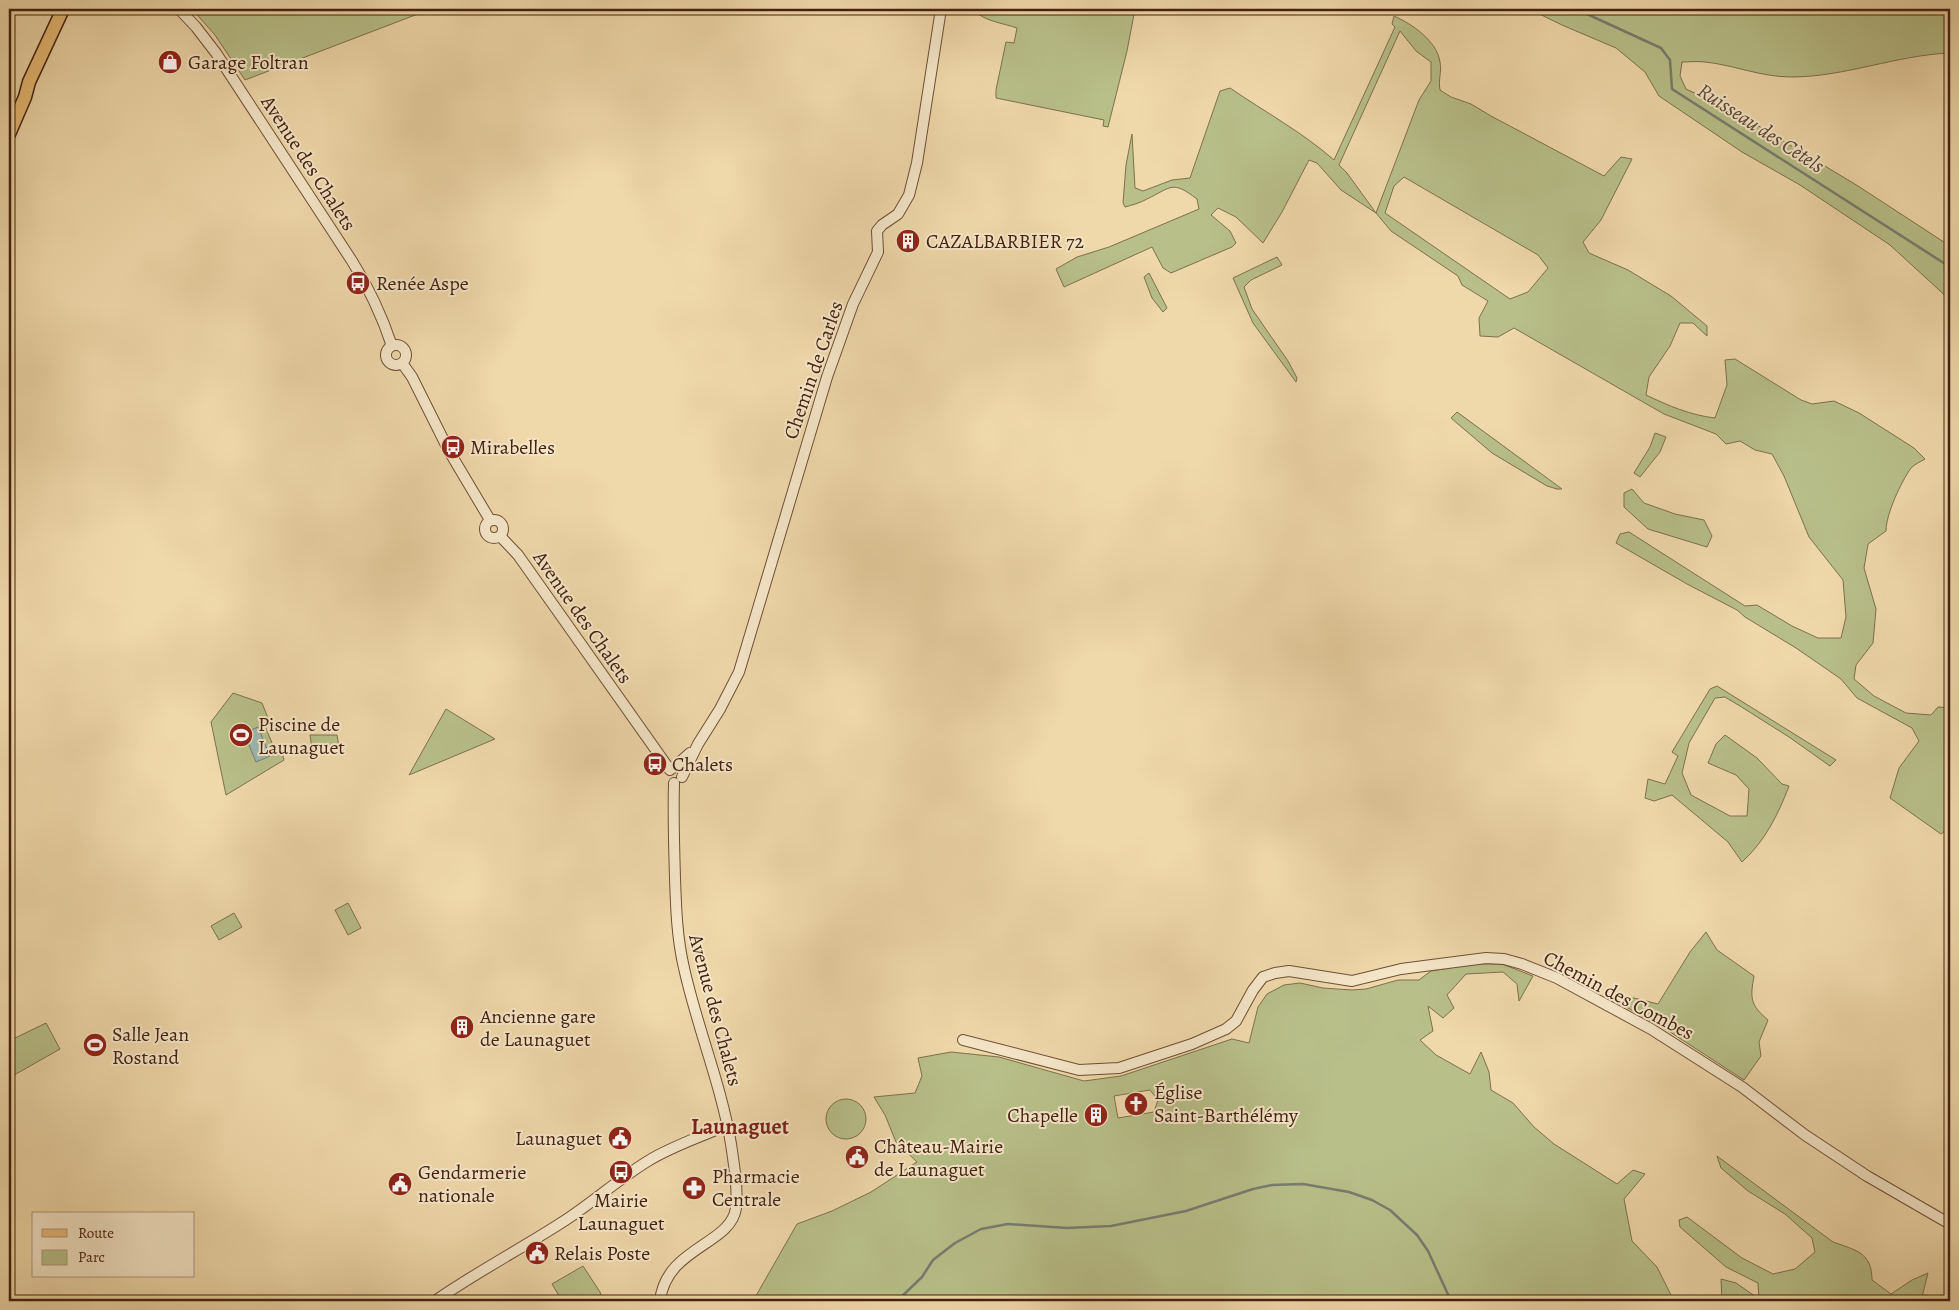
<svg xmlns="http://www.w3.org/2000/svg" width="1959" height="1310" viewBox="0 0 1959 1310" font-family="Alegreya,serif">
<rect width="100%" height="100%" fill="#efd8aa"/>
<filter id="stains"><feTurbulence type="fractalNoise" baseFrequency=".004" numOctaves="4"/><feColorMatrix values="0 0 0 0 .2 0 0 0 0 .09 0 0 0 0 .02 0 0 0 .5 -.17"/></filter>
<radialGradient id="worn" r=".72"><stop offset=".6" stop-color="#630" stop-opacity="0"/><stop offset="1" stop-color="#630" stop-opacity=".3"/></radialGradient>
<path fill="#b8bf89" stroke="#7e704c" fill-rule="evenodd" d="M 192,9 L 431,9 L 245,80 L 215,35 Z
M 973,9 L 1010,10 L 1019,9 L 1135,9 L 1127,51 L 1108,127 L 1103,126 L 1104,120 L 996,98 L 996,90 L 1006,42 L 1014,43 L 1017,28 C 1003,23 982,21 973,9 Z
M 1529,9 L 1950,9 L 1950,53 C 1897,55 1845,77 1791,77 C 1761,77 1734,65 1705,62 C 1697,61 1689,62 1682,62 L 1680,76 L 1686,89 L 1737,113 L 1858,186 L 1950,246 L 1950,300 L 1890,245 L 1800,185 L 1742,152 L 1659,96 L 1645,72 L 1616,48 L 1562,25 Z
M 1394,16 C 1412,24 1437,41 1440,62 C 1442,72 1438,79 1440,90 L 1451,97 L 1471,104 L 1491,116 L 1604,176 L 1621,157 L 1632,159 L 1601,220 L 1583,242 L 1589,253 L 1628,270 L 1671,296 L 1707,326 L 1707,336 L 1693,323 L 1680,323 L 1670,346 L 1649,377 L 1646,395 C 1669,406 1690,415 1715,418 L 1727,385 L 1725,360 L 1735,359 L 1801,400 L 1812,404 L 1834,401 L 1859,413 L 1914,448 L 1925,459 C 1920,462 1915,464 1911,468 C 1901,482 1886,514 1886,531 L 1868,544 L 1864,568 L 1876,609 L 1873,643 L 1856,665 L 1854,679 L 1874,696 L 1906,713 L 1931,715 L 1938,707 L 1950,708 L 1950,827 L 1941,834 L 1890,798 L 1899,768 L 1919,741 L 1912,728 L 1857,698 L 1841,679 L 1796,648 L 1745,617 L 1737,610 L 1687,584 L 1616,543 L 1620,534 L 1629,532 L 1745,606 L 1757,605 L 1792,626 L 1818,638 L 1841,638 L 1846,617 L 1843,580 L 1809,537 L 1784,476 L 1772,454 L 1755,450 L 1740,441 L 1726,444 L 1716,434 L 1664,414 L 1514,328 L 1498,337 L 1480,336 L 1479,318 L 1488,301 L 1462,285 L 1458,276 L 1391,231 L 1376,213 L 1341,190 L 1317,163 L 1309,160 L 1282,212 L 1263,243 L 1236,217 L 1218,208 L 1211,215 L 1230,231 L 1236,243 L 1232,247 L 1171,273 L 1163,268 L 1152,247 L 1064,287 L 1056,269 L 1077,257 L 1109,247 L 1199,209 L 1197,199 C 1172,180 1172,187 1147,199 C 1140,203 1132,205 1125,207 L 1123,203 L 1126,165 L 1132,134 L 1135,188 L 1143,191 L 1172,180 L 1190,178 L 1220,91 L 1230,88 C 1265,112 1302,132 1334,160 L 1395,27 L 1392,24 ZM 1400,31 L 1416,51 L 1431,62 L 1431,81 L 1419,100 L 1376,213 L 1347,173 L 1339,165 ZM 1404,177 L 1538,255 L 1548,268 L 1528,292 L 1510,299 L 1385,213 L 1394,186 Z
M 1277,257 L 1282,265 L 1251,280 L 1244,287 L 1252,309 L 1288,361 L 1297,378 L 1296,382 L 1253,323 L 1233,278 Z
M 1149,273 L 1167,308 L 1163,312 L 1152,298 L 1144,277 Z
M 1457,412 L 1562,489 L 1557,489 L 1547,486 L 1492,453 L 1451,418 Z
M 1655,433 L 1666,437 L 1660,452 L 1640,477 L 1634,473 L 1650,447 Z
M 1632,489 L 1644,503 L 1675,514 L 1704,520 L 1712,536 L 1707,547 L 1648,529 L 1624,507 L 1624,493 Z
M 1717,686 L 1836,760 L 1830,766 L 1789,737 L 1740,706 L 1725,697 L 1715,698 L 1689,743 L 1682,773 L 1691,795 L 1730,816 L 1747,816 L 1749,789 L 1736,775 L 1708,763 L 1716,744 L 1725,735 L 1757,758 L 1782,784 L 1789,786 C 1778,815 1765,841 1742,862 L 1728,842 L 1672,795 L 1654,801 L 1645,798 L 1648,779 L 1665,784 L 1678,756 L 1672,752 L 1710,689 Z
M 233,693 L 262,703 L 270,723 L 265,726 L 277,755 L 282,753 L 284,760 L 226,795 L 211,722 Z
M 446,709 L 495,739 L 409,775 Z
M 310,735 L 337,735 L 339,747 L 312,748 Z
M 348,903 L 361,928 L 348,935 L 335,910 Z
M 234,913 L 242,927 L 219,940 L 211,926 Z
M 1706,932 L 1717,950 L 1754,976 C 1750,998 1750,1005 1768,1020 L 1759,1042 L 1761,1056 L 1744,1080 L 1667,1030 L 1610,998 L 1634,998 L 1658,1004 L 1690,952 Z
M 1472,964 L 1502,964 L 1533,976 L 1519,1001 L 1517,984 L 1503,972 L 1466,974 L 1447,995 L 1454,1008 L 1443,1018 L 1428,1006 L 1433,1031 L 1420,1040 L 1436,1055 L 1470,1074 L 1481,1052 L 1489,1072 L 1491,1090 L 1513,1103 L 1534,1127 L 1554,1144 L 1617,1184 L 1633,1170 L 1645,1174 L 1624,1199 L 1632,1241 L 1657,1267 L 1674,1301 L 753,1301 L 797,1224 L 832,1211 L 871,1192 L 917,1162 L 896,1142 L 885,1115 L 874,1097 L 915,1093 L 922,1076 L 918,1058 L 951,1052 L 999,1057 L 1084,1081 L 1121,1076 L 1232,1039 L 1249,1043 L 1258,1007 L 1267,994 L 1284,985 L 1300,983 L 1323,988 L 1352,990 L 1366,989 L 1398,980 L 1419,980 L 1431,971 ZM 1150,1090 L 1158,1100 L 1154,1112 L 1118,1118 L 1114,1096 Z
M 46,1023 L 60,1049 L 9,1078 L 9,1041 Z
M826 1119a20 20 0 1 1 40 0a20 20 0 1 1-40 0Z
M 1717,1156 L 1833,1242 C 1855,1250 1872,1252 1872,1280 L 1891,1294 L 1912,1280 L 1928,1273 L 1921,1301 L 1722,1301 L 1721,1279 L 1736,1283 L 1759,1299 L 1758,1283 L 1726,1267 L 1680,1227 L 1679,1220 L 1687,1217 L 1742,1258 L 1773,1274 L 1795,1269 L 1815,1252 L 1812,1238 L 1785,1214 L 1748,1191 L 1721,1168 Z
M 583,1266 L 600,1292 L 603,1301 L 562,1301 L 552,1284 Z"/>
<path fill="#9bb9af" stroke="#787c6f" d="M 258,727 L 270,756 L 256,762 L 244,733 Z"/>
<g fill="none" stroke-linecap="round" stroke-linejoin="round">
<path stroke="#787c6f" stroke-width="2.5" d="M 1576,9 L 1661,48 L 1670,60 L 1672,89 L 1950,267
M 897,1301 L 922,1277 L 933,1260 L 955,1243 L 981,1229 L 1008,1224 L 1067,1228 L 1111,1226 L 1186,1211 L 1253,1189 L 1272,1185 L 1303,1184 L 1349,1192 L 1372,1200 L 1390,1210 L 1417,1235 L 1428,1251 L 1451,1301
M 1168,1301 L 1192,1297 L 1237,1301"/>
<g stroke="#6e4f36" stroke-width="12">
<path id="minor" d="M 179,9 L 196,27 L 216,53 L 352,261 C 369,288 382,316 392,346
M386 355a10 10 0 1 1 20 0a10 10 0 1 1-20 0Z
M 402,363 L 412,377 L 449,451 L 490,520
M485 529a9 9 0 1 1 18 0a9 9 0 1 1-18 0Z
M 500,536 L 518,555 L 670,770
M 673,768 L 690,753
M 682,777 L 698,744 L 720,709 L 739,672 L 827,377 L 853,304 L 878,252 L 877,231 L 882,225 L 898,214 L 909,195 L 917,163 L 941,9
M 963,1040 L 1079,1070 L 1119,1068 L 1192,1044 L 1226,1029 L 1236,1021 L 1253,990 L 1263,977 L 1275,973 L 1289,971 L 1352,981 L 1401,969 L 1486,958 L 1504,959 L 1522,964 L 1557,978 L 1651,1029 L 1742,1087 L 1805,1135 L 1867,1176 L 1950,1224
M 435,1301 C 475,1273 519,1250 561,1223 C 591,1204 617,1180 648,1161 C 672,1146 701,1137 727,1125
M 660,1301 C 666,1247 731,1245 736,1208 C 738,1187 734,1165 731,1144 C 721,1084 697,1027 684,968 C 677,938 676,909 675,878 C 674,846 673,815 674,783"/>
</g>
<g stroke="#432110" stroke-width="15">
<path id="major" d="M 9,134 L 25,97 L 29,82 L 63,9"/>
</g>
<use href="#minor" stroke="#f5e6c8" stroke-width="10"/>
<use href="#major" stroke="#e8bc75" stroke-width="12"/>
</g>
<defs>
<g id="shop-disc" transform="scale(1.25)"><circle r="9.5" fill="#8f2418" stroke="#f5e6c8"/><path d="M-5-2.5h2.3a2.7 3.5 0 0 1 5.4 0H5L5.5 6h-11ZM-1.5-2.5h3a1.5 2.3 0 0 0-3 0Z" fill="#fff"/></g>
<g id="building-disc" transform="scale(1.25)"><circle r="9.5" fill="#8f2418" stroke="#f5e6c8"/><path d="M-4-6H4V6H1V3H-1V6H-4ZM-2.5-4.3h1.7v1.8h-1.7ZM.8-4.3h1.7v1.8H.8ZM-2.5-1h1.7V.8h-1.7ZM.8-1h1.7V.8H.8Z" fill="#fff"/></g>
<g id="bus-disc" transform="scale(1.25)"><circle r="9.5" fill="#8f2418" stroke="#f5e6c8"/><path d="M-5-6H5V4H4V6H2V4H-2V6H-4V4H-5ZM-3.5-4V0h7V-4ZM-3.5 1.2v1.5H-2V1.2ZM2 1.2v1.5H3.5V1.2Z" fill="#fff"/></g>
<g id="stadium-disc" transform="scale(1.25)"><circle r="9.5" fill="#8f2418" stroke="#f5e6c8"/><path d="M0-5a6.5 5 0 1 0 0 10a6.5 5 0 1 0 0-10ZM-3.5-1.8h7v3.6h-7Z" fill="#fff"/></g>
<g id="church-disc" transform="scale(1.25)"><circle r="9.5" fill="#8f2418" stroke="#f5e6c8"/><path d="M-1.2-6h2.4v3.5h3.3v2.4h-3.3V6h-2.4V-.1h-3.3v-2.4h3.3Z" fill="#fff"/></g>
<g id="civic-disc" transform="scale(1.25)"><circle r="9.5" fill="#8f2418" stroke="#f5e6c8"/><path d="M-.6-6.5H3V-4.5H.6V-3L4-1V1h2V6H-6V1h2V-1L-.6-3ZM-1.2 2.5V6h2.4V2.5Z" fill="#fff"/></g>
<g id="pharmacy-disc" transform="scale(1.25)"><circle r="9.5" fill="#8f2418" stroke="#f5e6c8"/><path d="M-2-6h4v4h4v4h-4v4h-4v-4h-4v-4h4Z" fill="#fff"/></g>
</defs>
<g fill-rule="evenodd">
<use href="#shop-disc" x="170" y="62"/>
<use href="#building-disc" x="908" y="241"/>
<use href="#bus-disc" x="358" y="283"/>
<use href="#bus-disc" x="453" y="447"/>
<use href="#stadium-disc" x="241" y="735"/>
<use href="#bus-disc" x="655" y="764"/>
<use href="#building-disc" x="462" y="1027"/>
<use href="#stadium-disc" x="95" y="1045"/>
<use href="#church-disc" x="1136" y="1104"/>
<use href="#building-disc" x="1096" y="1115"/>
<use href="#civic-disc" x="620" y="1138"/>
<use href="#civic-disc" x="857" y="1157"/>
<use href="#bus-disc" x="621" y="1172"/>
<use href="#civic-disc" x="400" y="1184"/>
<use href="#pharmacy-disc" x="694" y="1188"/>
<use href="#civic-disc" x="537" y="1253"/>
</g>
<g text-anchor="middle" stroke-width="4" stroke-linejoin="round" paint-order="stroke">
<g font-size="20" fill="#432110" stroke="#f5e6c8" text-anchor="start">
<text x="188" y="69">Garage Foltran</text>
<text x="926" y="248">CAZALBARBIER 72</text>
<text x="376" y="290">Renée Aspe</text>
<text x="470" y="454">Mirabelles</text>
<text x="258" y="731">Piscine de<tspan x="258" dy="23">Launaguet</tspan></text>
<text x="672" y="771">Chalets</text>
<text x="480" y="1023">Ancienne gare<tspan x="480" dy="23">de Launaguet</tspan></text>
<text x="112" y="1041">Salle Jean<tspan x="112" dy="23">Rostand</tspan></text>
<text x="1154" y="1099">Église<tspan x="1154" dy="23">Saint-Barthélémy</tspan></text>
<text x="1078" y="1122" text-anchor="end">Chapelle</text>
<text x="602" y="1145" text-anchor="end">Launaguet</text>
<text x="874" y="1153">Château-Mairie<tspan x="874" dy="23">de Launaguet</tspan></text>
<text x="418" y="1179">Gendarmerie<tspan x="418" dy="23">nationale</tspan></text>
<text x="712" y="1183">Pharmacie<tspan x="712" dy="23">Centrale</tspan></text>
<text x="621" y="1207" text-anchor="middle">Mairie<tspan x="621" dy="23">Launaguet</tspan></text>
<text x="554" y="1260">Relais Poste</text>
</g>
<g font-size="20" fill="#432110" stroke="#f5e6c8">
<text transform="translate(309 163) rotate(57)" y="7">Avenue des Chalets</text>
<text transform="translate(813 370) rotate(-71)" y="7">Chemin de Carles</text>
<text transform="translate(583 617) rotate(55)" y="7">Avenue des Chalets</text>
<text transform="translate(1619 995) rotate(28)" y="7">Chemin des Combes</text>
<text transform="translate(716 1010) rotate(75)" y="7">Avenue des Chalets</text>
</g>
<g font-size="21" font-style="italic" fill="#594738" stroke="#f5e6c8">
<text transform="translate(1761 128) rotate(33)" y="7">Ruisseau des Cètels</text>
</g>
<g font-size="22" font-weight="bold" fill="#7a1f14" stroke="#f5e6c8">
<text x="740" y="1134">Launaguet</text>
</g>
</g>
<rect width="1959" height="1310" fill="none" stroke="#efd8aa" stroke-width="30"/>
<rect x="10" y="10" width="1939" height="1290" fill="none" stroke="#432110" stroke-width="2.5"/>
<rect x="15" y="15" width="1929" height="1280" fill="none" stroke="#432110"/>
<rect x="32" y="1212" width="162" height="65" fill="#f5e6c8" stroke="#ae977e"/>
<rect x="42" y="1229" width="25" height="8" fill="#e8bc75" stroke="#ae977e"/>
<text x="78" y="1238" font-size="15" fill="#432110">Route</text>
<rect x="42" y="1250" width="25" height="15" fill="#b8bf89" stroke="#ae977e"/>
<text x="78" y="1262" font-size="15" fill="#432110">Parc</text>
<rect width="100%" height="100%" filter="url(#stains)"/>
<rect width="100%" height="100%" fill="url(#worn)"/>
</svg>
